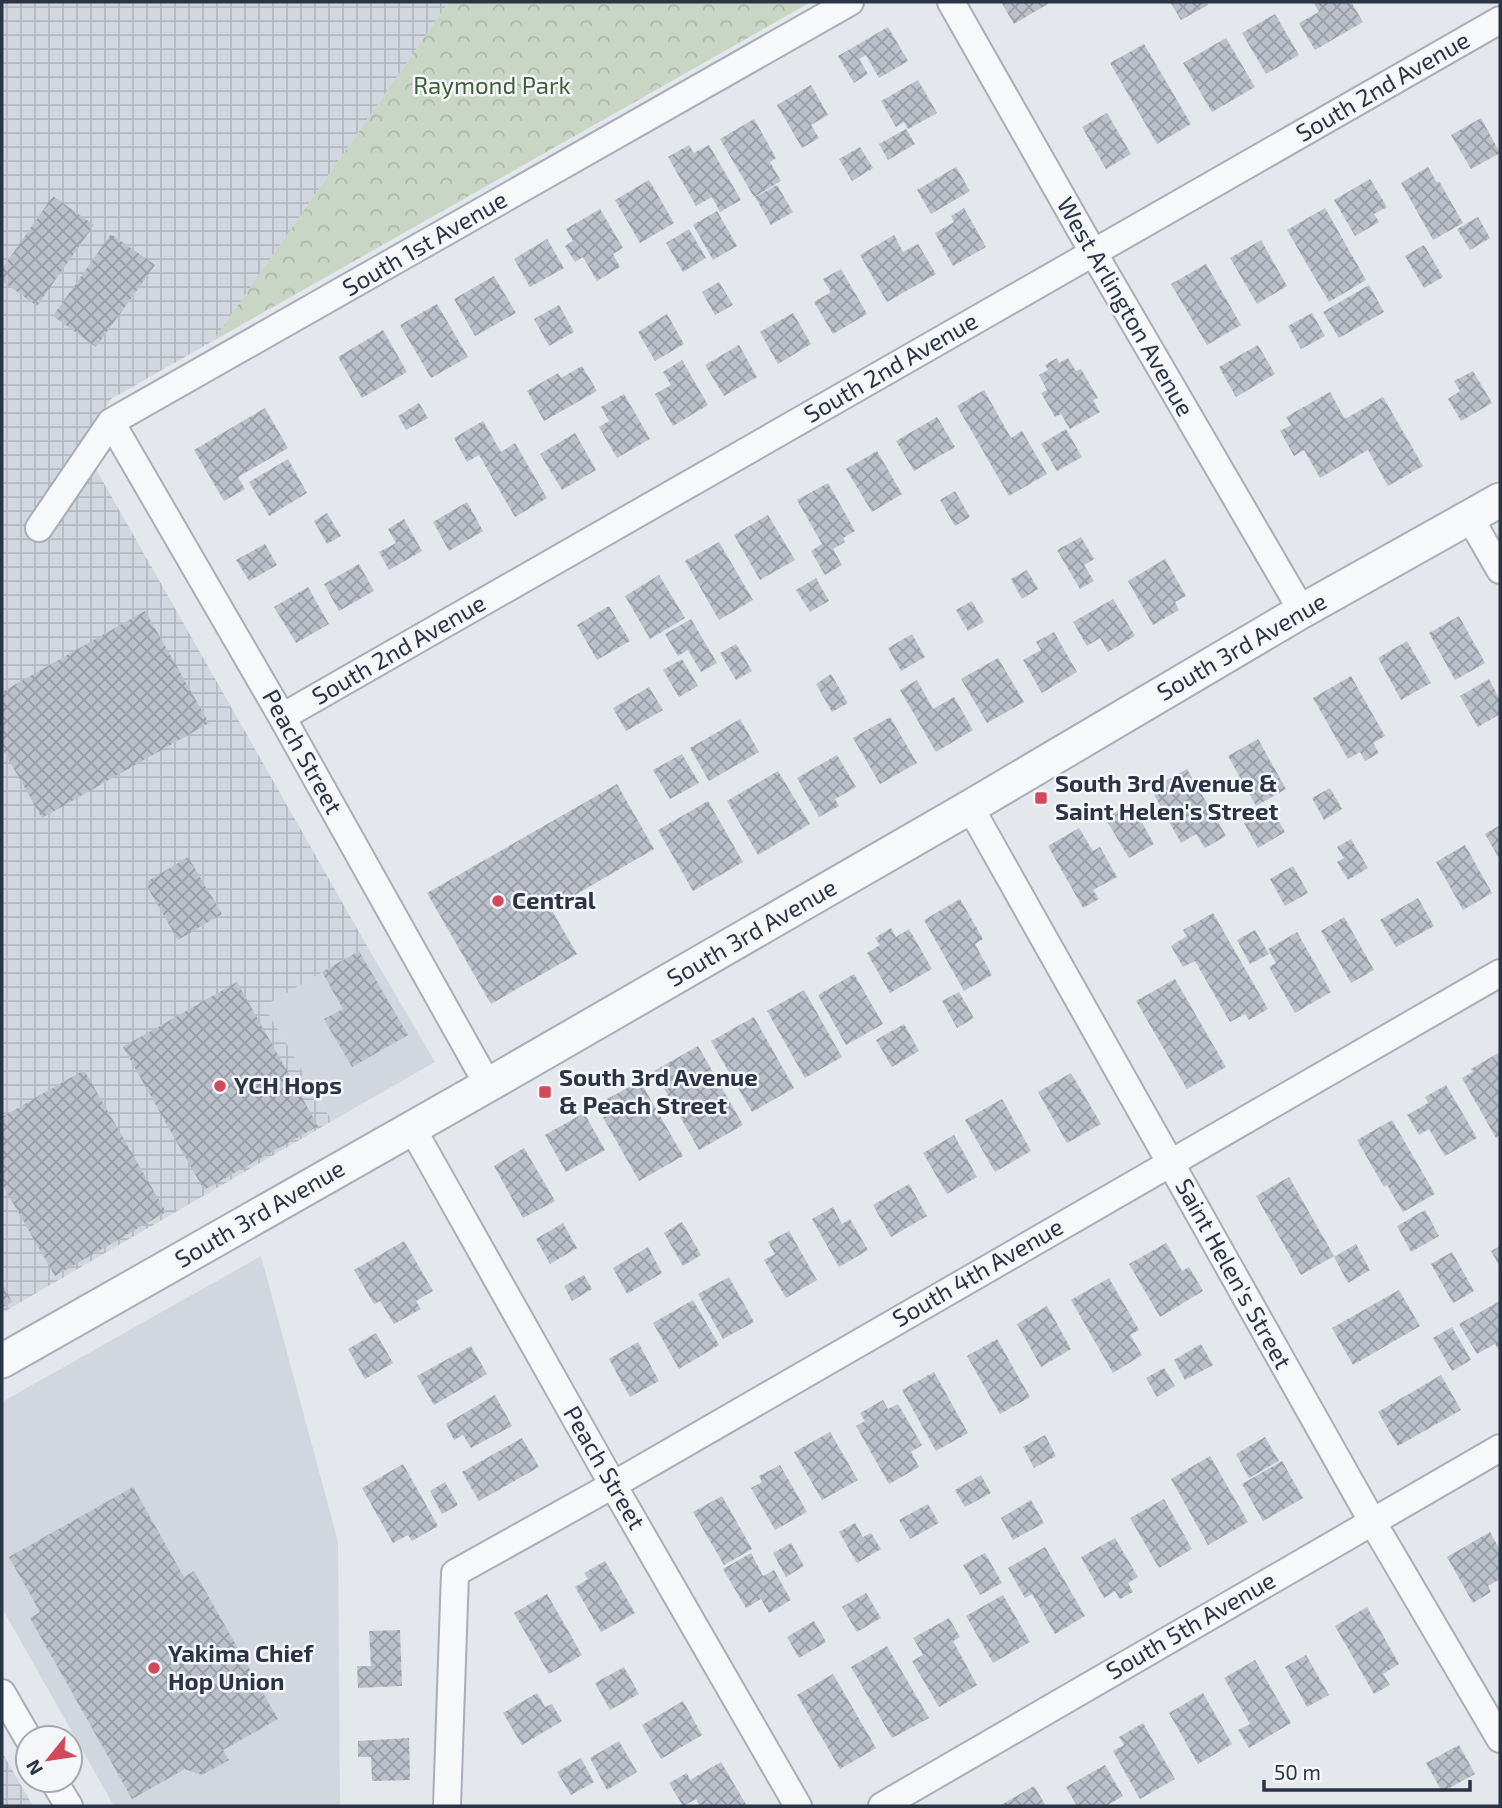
<svg xmlns="http://www.w3.org/2000/svg" width="1502" height="1808" viewBox="0 0 1502 1808" font-family="'Exo 2',sans-serif">
<defs>
<pattern id="industrial-grid" width="8" height="8" patternUnits="userSpaceOnUse" patternTransform="scale(1.75)"><rect width="8" height="8" fill="#d2d6de"/><path d="M0 4h8M4 0v8" fill="none" stroke="#b4b8c0"/></pattern>
<pattern id="park-crowns" width="20" height="18" patternUnits="userSpaceOnUse" patternTransform="scale(1.75)"><rect width="20" height="18" fill="#c9d6c5"/><path d="M2 6a3 3 0 1 1 6 0M12 15a3 3 0 1 1 6 0" fill="none" stroke="#adb8ab"/></pattern>
<pattern id="building-cross-hatch" width="8" height="8" patternUnits="userSpaceOnUse" patternTransform="scale(1.75)"><rect width="8" height="8" fill="#bbc0ca"/><path d="M0 0l8 8M0 8l8-8" fill="none" stroke="#989da6"/></pattern>
</defs>
<rect width="100%" height="100%" fill="#e4e7ec"/>
<path fill="#d2d6de" d="M 367,946 L 435,1062 L 332,1121 L 264,1006 Z
M 261,1256 L 338,1542 L 340,1806 L 114,1806 L 2,1608 L 2,1402 Z"/>
<path fill="url(#industrial-grid)" d="M 2,2 L 449,2 L 213,341 L 111,399 L 81,443 L 367,946 L 264,1006 L 332,1121 L 2,1313 Z
M 2,1752 L 33,1806 L 2,1806 Z"/>
<path fill="url(#park-crowns)" d="M 449,2 L 811,2 L 213,341 Z"/>
<path fill="url(#building-cross-hatch)" d="M 1001,2 L 1051,2 L 1014,24 Z
M 1170,2 L 1206,2 L 1208,5 L 1181,20 Z
M 1313,2 L 1351,2 L 1363,22 L 1315,50 L 1299,23 L 1319,12 Z
M 1275,14 L 1299,55 L 1266,74 L 1242,33 Z
M 888,27 L 908,61 L 879,78 L 866,55 L 859,59 L 868,74 L 854,83 L 838,56 Z
M 1226,38 L 1255,87 L 1212,112 L 1183,63 Z
M 1144,44 L 1191,124 L 1157,144 L 1110,63 Z
M 918,80 L 937,113 L 908,129 L 904,122 L 896,127 L 881,101 Z
M 811,85 L 828,115 L 811,125 L 819,138 L 802,148 L 777,105 Z
M 1107,113 L 1131,154 L 1106,169 L 1082,127 Z
M 1481,118 L 1500,153 L 1471,169 L 1451,135 Z
M 754,119 L 776,158 L 770,162 L 781,181 L 754,197 L 720,139 Z
M 906,129 L 915,144 L 888,160 L 879,144 Z
M 689,145 L 694,153 L 709,145 L 741,200 L 720,212 L 712,197 L 696,206 L 668,157 Z
M 860,147 L 873,168 L 852,181 L 839,159 Z
M 956,167 L 970,191 L 931,214 L 917,190 Z
M 1428,167 L 1437,183 L 1439,181 L 1463,223 L 1433,240 L 1401,183 Z
M 1370,179 L 1387,207 L 1374,214 L 1379,222 L 1355,236 L 1334,200 Z
M 649,180 L 674,223 L 640,243 L 615,200 Z
M 777,185 L 793,212 L 771,225 L 755,197 Z
M 53,196 L 94,225 L 37,306 L 2,281 L 2,269 Z
M 964,208 L 986,247 L 953,266 L 935,233 L 954,222 L 951,216 Z
M 1325,208 L 1366,280 L 1329,302 L 1287,230 Z
M 600,209 L 623,248 L 613,254 L 620,267 L 597,281 L 583,257 L 575,262 L 565,246 L 573,241 L 566,229 Z
M 717,211 L 737,246 L 713,260 L 693,225 Z
M 1478,217 L 1490,238 L 1470,250 L 1457,229 Z
M 689,229 L 706,258 L 683,272 L 666,243 Z
M 111,234 L 155,265 L 96,347 L 53,316 Z
M 894,235 L 903,252 L 918,244 L 936,274 L 887,302 L 860,255 Z
M 547,239 L 564,268 L 530,287 L 514,259 Z
M 1261,240 L 1287,286 L 1257,304 L 1230,258 Z
M 1424,245 L 1443,277 L 1424,288 L 1405,256 Z
M 1206,264 L 1241,325 L 1207,345 L 1171,284 Z
M 841,269 L 867,314 L 833,334 L 814,302 L 831,292 L 823,279 Z
M 494,276 L 516,313 L 475,336 L 454,299 Z
M 719,282 L 733,305 L 715,315 L 702,292 Z
M 1369,285 L 1384,312 L 1339,338 L 1323,312 Z
M 437,304 L 468,357 L 431,378 L 400,325 Z
M 559,305 L 574,332 L 549,346 L 534,319 Z
M 793,313 L 811,344 L 778,364 L 760,332 Z
M 1312,313 L 1325,336 L 1301,349 L 1288,326 Z
M 667,314 L 684,344 L 655,361 L 638,332 Z
M 383,330 L 407,372 L 362,398 L 338,357 Z
M 739,345 L 757,377 L 724,396 L 705,365 Z
M 1258,345 L 1275,374 L 1236,397 L 1219,367 Z
M 1057,358 L 1059,363 L 1068,358 L 1076,371 L 1081,369 L 1098,398 L 1093,400 L 1100,412 L 1070,429 L 1061,414 L 1055,417 L 1041,393 L 1047,390 L 1039,375 L 1048,370 L 1045,365 Z
M 682,360 L 708,405 L 673,426 L 655,394 L 671,385 L 663,372 Z
M 582,366 L 597,391 L 544,421 L 527,391 L 558,373 L 561,378 Z
M 1473,371 L 1492,403 L 1461,421 L 1448,399 L 1460,391 L 1454,381 Z
M 984,390 L 1011,438 L 1022,431 L 1047,474 L 1009,496 L 957,406 Z
M 1330,392 L 1345,419 L 1383,397 L 1423,466 L 1388,486 L 1368,450 L 1320,478 L 1304,450 L 1294,456 L 1280,431 L 1291,425 L 1286,417 Z
M 624,394 L 650,439 L 617,458 L 599,427 L 609,421 L 601,407 Z
M 419,403 L 428,418 L 406,430 L 398,416 Z
M 265,408 L 288,448 L 238,477 L 245,489 L 224,501 L 194,450 Z
M 937,417 L 955,447 L 914,471 L 896,441 Z
M 483,421 L 501,452 L 515,443 L 547,498 L 515,517 L 479,455 L 467,462 L 454,438 Z
M 1066,429 L 1082,457 L 1057,471 L 1041,444 Z
M 575,433 L 596,470 L 562,490 L 540,454 Z
M 877,451 L 902,494 L 872,512 L 846,469 Z
M 288,459 L 307,493 L 269,516 L 249,482 Z
M 828,483 L 855,531 L 843,538 L 845,542 L 833,549 L 842,565 L 825,575 L 811,551 L 822,544 L 797,500 Z
M 955,491 L 970,517 L 955,526 L 940,500 Z
M 467,502 L 483,531 L 449,551 L 433,522 Z
M 327,513 L 341,536 L 327,544 L 314,521 Z
M 768,515 L 795,560 L 760,580 L 734,535 Z
M 404,519 L 422,551 L 389,570 L 379,552 L 396,543 L 388,529 Z
M 1081,537 L 1094,559 L 1084,565 L 1094,581 L 1080,589 L 1057,550 Z
M 719,542 L 753,600 L 719,620 L 685,561 Z
M 265,544 L 277,565 L 249,581 L 236,560 Z
M 1165,559 L 1186,596 L 1175,602 L 1179,610 L 1153,625 L 1128,581 Z
M 359,564 L 374,591 L 339,611 L 324,584 Z
M 1027,570 L 1038,589 L 1022,599 L 1011,579 Z
M 659,575 L 685,618 L 650,639 L 625,596 Z
M 816,578 L 829,601 L 810,612 L 796,590 Z
M 308,587 L 329,624 L 296,643 L 274,607 Z
M 1113,599 L 1135,636 L 1108,652 L 1100,638 L 1087,646 L 1073,622 Z
M 972,601 L 984,622 L 968,631 L 956,610 Z
M 609,606 L 630,641 L 597,660 L 577,625 Z
M 145,611 L 209,723 L 42,818 L 2,748 L 2,692 Z
M 1459,616 L 1485,663 L 1455,680 L 1429,633 Z
M 691,619 L 717,663 L 701,672 L 688,650 L 678,656 L 665,634 Z
M 1054,632 L 1077,672 L 1042,693 L 1023,660 L 1041,650 L 1036,642 Z
M 912,634 L 925,657 L 901,671 L 888,648 Z
M 1407,641 L 1431,683 L 1401,700 L 1378,658 Z
M 736,644 L 752,671 L 736,680 L 720,653 Z
M 998,658 L 1024,702 L 987,723 L 961,679 Z
M 682,659 L 698,686 L 679,697 L 663,670 Z
M 831,674 L 848,703 L 832,712 L 816,684 Z
M 1351,676 L 1385,736 L 1373,743 L 1379,753 L 1365,761 L 1360,752 L 1348,759 L 1313,698 Z
M 1489,679 L 1500,700 L 1500,714 L 1478,727 L 1460,696 Z
M 917,680 L 933,709 L 954,697 L 973,730 L 936,752 L 900,690 Z
M 649,687 L 663,710 L 626,731 L 613,708 Z
M 890,717 L 917,763 L 880,784 L 853,738 Z
M 740,719 L 759,752 L 709,781 L 690,748 Z
M 1258,739 L 1286,789 L 1256,806 L 1228,756 Z
M 682,754 L 699,783 L 670,799 L 653,770 Z
M 837,755 L 856,787 L 835,799 L 839,806 L 819,817 L 797,778 Z
M 1187,769 L 1226,836 L 1205,848 L 1196,834 L 1181,843 L 1151,789 Z
M 778,771 L 810,824 L 758,855 L 727,801 Z
M 617,784 L 654,849 L 551,909 L 577,954 L 491,1004 L 427,893 Z
M 1330,788 L 1342,809 L 1324,820 L 1312,798 Z
M 708,801 L 743,862 L 693,891 L 658,830 Z
M 1131,803 L 1154,844 L 1129,858 L 1105,818 Z
M 1271,807 L 1285,832 L 1258,848 L 1244,823 Z
M 1500,825 L 1500,860 L 1485,834 Z
M 1079,828 L 1093,851 L 1100,847 L 1117,877 L 1093,890 L 1099,899 L 1083,908 L 1048,846 Z
M 1351,839 L 1368,868 L 1348,880 L 1337,862 L 1344,858 L 1337,847 Z
M 1465,845 L 1492,893 L 1463,910 L 1436,862 Z
M 188,857 L 222,914 L 178,940 L 145,883 Z
M 1293,866 L 1308,893 L 1285,906 L 1270,879 Z
M 1418,898 L 1434,926 L 1396,947 L 1380,920 Z
M 960,899 L 983,939 L 975,944 L 992,975 L 964,991 L 924,920 Z
M 1213,913 L 1268,1009 L 1249,1020 L 1245,1014 L 1230,1022 L 1195,961 L 1183,967 L 1171,946 L 1187,936 L 1183,930 Z
M 1344,917 L 1374,970 L 1351,983 L 1321,931 Z
M 891,928 L 896,937 L 909,929 L 932,969 L 890,993 L 867,953 L 880,945 L 875,938 Z
M 1255,930 L 1269,954 L 1250,964 L 1237,940 Z
M 1297,932 L 1331,992 L 1295,1013 L 1269,967 L 1276,963 L 1268,949 Z
M 359,951 L 408,1035 L 352,1067 L 324,1019 L 343,1009 L 322,972 Z
M 854,974 L 883,1024 L 846,1045 L 818,995 Z
M 1175,979 L 1226,1067 L 1187,1089 L 1136,1001 Z
M 237,982 L 318,1126 L 204,1190 L 123,1047 Z
M 804,990 L 842,1057 L 805,1078 L 767,1011 Z
M 959,992 L 974,1018 L 957,1028 L 942,1001 Z
M 754,1017 L 794,1088 L 752,1112 L 711,1041 Z
M 904,1024 L 919,1051 L 892,1067 L 876,1040 Z
M 698,1046 L 743,1125 L 699,1150 L 654,1071 Z
M 1500,1052 L 1500,1135 L 1496,1138 L 1462,1078 L 1473,1072 L 1471,1069 Z
M 84,1070 L 166,1212 L 55,1276 L 2,1184 L 2,1117 Z
M 1071,1073 L 1101,1124 L 1067,1143 L 1038,1092 Z
M 640,1081 L 683,1156 L 639,1181 L 596,1105 Z
M 1446,1085 L 1477,1138 L 1445,1156 L 1429,1129 L 1419,1135 L 1407,1115 L 1428,1103 L 1425,1097 Z
M 1002,1099 L 1031,1151 L 995,1172 L 965,1120 Z
M 584,1113 L 605,1150 L 566,1172 L 545,1135 Z
M 1392,1120 L 1435,1194 L 1403,1212 L 1387,1185 L 1384,1187 L 1357,1140 Z
M 954,1135 L 977,1177 L 947,1194 L 923,1153 Z
M 524,1148 L 555,1201 L 523,1218 L 494,1166 Z
M 1289,1177 L 1334,1256 L 1301,1275 L 1256,1196 Z
M 909,1184 L 927,1216 L 891,1237 L 873,1205 Z
M 833,1207 L 842,1224 L 850,1219 L 868,1250 L 839,1267 L 812,1219 Z
M 1425,1210 L 1439,1236 L 1411,1252 L 1397,1226 Z
M 682,1222 L 701,1255 L 683,1266 L 664,1233 Z
M 563,1223 L 577,1248 L 550,1264 L 536,1239 Z
M 789,1231 L 817,1280 L 786,1298 L 764,1260 L 775,1254 L 768,1242 Z
M 404,1241 L 433,1291 L 416,1301 L 421,1309 L 394,1324 L 380,1301 L 374,1304 L 354,1270 Z
M 1166,1243 L 1182,1271 L 1189,1267 L 1203,1291 L 1160,1317 L 1129,1264 Z
M 1356,1244 L 1370,1270 L 1348,1283 L 1334,1257 Z
M 1500,1246 L 1500,1267 L 1491,1251 Z
M 648,1247 L 662,1273 L 627,1294 L 613,1268 Z
M 1452,1252 L 1474,1291 L 1453,1303 L 1431,1264 Z
M 584,1275 L 592,1289 L 572,1301 L 564,1286 Z
M 729,1277 L 754,1322 L 723,1339 L 698,1294 Z
M 1109,1278 L 1139,1330 L 1130,1335 L 1142,1355 L 1113,1373 L 1071,1300 Z
M 2,1283 L 12,1302 L 2,1308 Z
M 1399,1290 L 1420,1326 L 1353,1365 L 1332,1328 Z
M 693,1300 L 719,1345 L 679,1369 L 653,1323 Z
M 1500,1301 L 1500,1352 L 1495,1344 L 1477,1354 L 1459,1324 Z
M 1047,1306 L 1071,1349 L 1041,1367 L 1017,1324 Z
M 1452,1327 L 1471,1360 L 1452,1371 L 1433,1338 Z
M 376,1333 L 393,1363 L 365,1379 L 348,1349 Z
M 997,1339 L 1030,1397 L 1000,1414 L 967,1356 Z
M 638,1342 L 659,1381 L 630,1397 L 609,1359 Z
M 1201,1344 L 1213,1365 L 1185,1380 L 1174,1360 Z
M 471,1346 L 487,1374 L 434,1405 L 417,1376 Z
M 1164,1368 L 1175,1386 L 1157,1397 L 1146,1378 Z
M 934,1372 L 968,1433 L 936,1451 L 902,1390 Z
M 1441,1375 L 1461,1410 L 1398,1446 L 1378,1412 Z
M 495,1395 L 512,1426 L 471,1448 L 463,1435 L 454,1440 L 446,1424 Z
M 883,1400 L 888,1409 L 898,1404 L 922,1445 L 911,1452 L 919,1467 L 889,1484 L 856,1426 L 865,1421 L 860,1413 Z
M 830,1432 L 858,1480 L 822,1500 L 794,1452 Z
M 1045,1435 L 1056,1456 L 1034,1468 L 1023,1447 Z
M 1265,1437 L 1279,1461 L 1249,1478 L 1236,1454 Z
M 522,1438 L 539,1467 L 479,1501 L 462,1472 Z
M 1210,1456 L 1248,1522 L 1208,1545 L 1171,1479 Z
M 1282,1461 L 1303,1498 L 1263,1521 L 1242,1484 Z
M 403,1464 L 438,1526 L 412,1541 L 408,1535 L 393,1543 L 362,1488 Z
M 780,1465 L 807,1512 L 775,1530 L 751,1488 L 762,1482 L 759,1476 Z
M 981,1475 L 991,1493 L 965,1507 L 955,1490 Z
M 445,1482 L 458,1505 L 442,1514 L 430,1491 Z
M 133,1487 L 184,1577 L 194,1571 L 278,1719 L 223,1750 L 229,1760 L 202,1775 L 185,1769 L 132,1799 L 30,1618 L 40,1612 L 9,1557 Z
M 722,1496 L 752,1549 L 724,1565 L 693,1512 Z
M 1164,1499 L 1192,1549 L 1159,1568 L 1130,1518 Z
M 1031,1500 L 1044,1523 L 1013,1540 L 1001,1518 Z
M 928,1504 L 939,1523 L 910,1539 L 899,1520 Z
M 855,1523 L 863,1537 L 871,1533 L 881,1549 L 857,1563 L 839,1532 Z
M 1490,1532 L 1500,1550 L 1500,1579 L 1488,1586 L 1491,1592 L 1473,1603 L 1447,1557 Z
M 1115,1538 L 1138,1577 L 1128,1583 L 1133,1592 L 1120,1599 L 1115,1591 L 1104,1598 L 1081,1557 Z
M 791,1543 L 804,1566 L 786,1577 L 773,1553 Z
M 1045,1547 L 1085,1616 L 1055,1634 L 1032,1594 L 1025,1598 L 1008,1568 Z
M 751,1553 L 763,1576 L 774,1570 L 791,1600 L 769,1613 L 761,1599 L 746,1608 L 723,1569 Z
M 985,1553 L 1002,1583 L 980,1595 L 963,1565 Z
M 605,1561 L 635,1613 L 601,1632 L 575,1587 L 588,1579 L 584,1573 Z
M 866,1593 L 881,1618 L 857,1632 L 842,1607 Z
M 547,1594 L 582,1655 L 549,1674 L 514,1613 Z
M 1003,1595 L 1030,1642 L 993,1663 L 966,1616 Z
M 1367,1607 L 1399,1664 L 1383,1674 L 1390,1685 L 1374,1694 L 1335,1626 Z
M 949,1618 L 960,1637 L 953,1641 L 977,1685 L 939,1707 L 912,1661 L 923,1655 L 913,1638 Z
M 814,1621 L 826,1642 L 799,1658 L 787,1637 Z
M 400,1630 L 402,1686 L 358,1688 L 357,1666 L 371,1666 L 369,1631 Z
M 887,1646 L 929,1718 L 892,1738 L 851,1667 Z
M 1306,1655 L 1329,1695 L 1307,1707 L 1285,1667 Z
M 1255,1660 L 1291,1723 L 1249,1748 L 1238,1730 L 1250,1724 L 1224,1678 Z
M 624,1667 L 639,1694 L 610,1710 L 595,1683 Z
M 833,1674 L 876,1748 L 840,1769 L 797,1695 Z
M 537,1693 L 545,1707 L 552,1704 L 562,1721 L 522,1745 L 503,1713 Z
M 1203,1693 L 1232,1744 L 1198,1764 L 1169,1713 Z
M 683,1701 L 702,1735 L 661,1759 L 642,1725 Z
M 1143,1723 L 1175,1779 L 1140,1799 L 1113,1751 L 1124,1745 L 1119,1737 Z
M 409,1738 L 410,1780 L 372,1781 L 371,1757 L 358,1757 L 358,1741 Z
M 619,1741 L 637,1772 L 607,1790 L 590,1758 Z
M 1459,1745 L 1475,1774 L 1442,1792 L 1426,1763 Z
M 581,1758 L 594,1782 L 571,1795 L 557,1772 Z
M 721,1762 L 747,1806 L 700,1806 L 696,1799 L 683,1806 L 669,1783 L 687,1773 L 690,1780 Z
M 1105,1765 L 1123,1796 L 1106,1806 L 1077,1806 L 1066,1787 Z
M 1034,1786 L 1046,1806 L 999,1806 Z"/>
<g fill="none" stroke-linecap="round" stroke-linejoin="round">
<g stroke="#a9aeb7" stroke-width="30">
<path id="minor" d="M 951,2 L 1093,252 L 1302,611
M 111,422 L 282,717 L 488,1085
M 1470,518 L 1500,570
M 39,528 L 111,422 L 850,2
M 282,717 L 1500,20
M 970,807 L 1372,1521 L 1500,1739
M 412,1128 L 613,1485 L 798,1806
M 2,1693 L 28,1738
M 53,1780 L 69,1806
M 447,1806 L 455,1573 L 613,1485 L 1500,973
M 882,1806 L 1500,1448"/>
</g>
<g stroke="#a9aeb7" stroke-width="37">
<path id="tertiary" d="M 2,1361 L 488,1085 L 970,807 L 1302,611 L 1500,500"/>
</g>
<use href="#minor" stroke="#f7f8fa" stroke-width="26"/>
<use href="#tertiary" stroke="#f7f8fa" stroke-width="33"/>
</g>
<g fill="#d1495b" stroke="#f4f6f9" stroke-width="2.5">
<rect x="1034" y="791" width="14" height="14" rx="3.5"/>
<circle cx="498" cy="901" r="7"/>
<circle cx="220" cy="1086" r="7"/>
<rect x="538" y="1085" width="14" height="14" rx="3.5"/>
<circle cx="154" cy="1668" r="7"/>
</g>
<g text-anchor="middle" stroke-width="5" stroke-linejoin="round" paint-order="stroke">
<g font-size="24" fill="#3f6138" stroke="#f4f6f9">
<text x="492" y="94">Raymond Park</text>
</g>
<g font-size="24" fill="#2b3445" stroke="#f4f6f9">
<text transform="translate(1383 87) rotate(-30)" y="8">South 2nd Avenue</text>
<text transform="translate(425 244) rotate(-30)" y="8">South 1st Avenue</text>
<text transform="translate(1125 307) rotate(60)" y="8">West Arlington Avenue</text>
<text transform="translate(891 368) rotate(-30)" y="8">South 2nd Avenue</text>
<text transform="translate(1242 647) rotate(-30)" y="8">South 3rd Avenue</text>
<text transform="translate(399 650) rotate(-30)" y="8">South 2nd Avenue</text>
<text transform="translate(302 752) rotate(61)" y="8">Peach Street</text>
<text transform="translate(752 933) rotate(-30)" y="8">South 3rd Avenue</text>
<text transform="translate(260 1214) rotate(-30)" y="8">South 3rd Avenue</text>
<text transform="translate(978 1273) rotate(-30)" y="8">South 4th Avenue</text>
<text transform="translate(1233 1274) rotate(61)" y="8">Saint Helen's Street</text>
<text transform="translate(604 1468) rotate(60)" y="8">Peach Street</text>
<text transform="translate(1191 1626) rotate(-30)" y="8">South 5th Avenue</text>
</g>
<g font-size="24" font-weight="bold" fill="#2b3445" stroke="#f4f6f9" text-anchor="start">
<text x="1055" y="792">South 3rd Avenue &amp;<tspan x="1055" dy="28">Saint Helen's Street</tspan></text>
<text x="512" y="909">Central</text>
<text x="559" y="1086">South 3rd Avenue<tspan x="559" dy="28">&amp; Peach Street</tspan></text>
<text x="234" y="1094">YCH Hops</text>
<text x="168" y="1662">Yakima Chief<tspan x="168" dy="28">Hop Union</tspan></text>
</g>
</g>
<rect width="1502" height="1808" fill="none" stroke="#2b3445" stroke-width="7"/>
<g transform="translate(49 1759) rotate(240)"><circle r="33" fill="#f4f6f9" stroke="#a4a8b1" stroke-width="2"/>
<path d="M0-5L12 26L0 18L-12 26Z" fill="#d1495b"/>
<text y="-10" font-size="19" font-weight="bold" text-anchor="middle" fill="#2b3445">N</text>
</g>
<path d="M1264 1780v10h206v-10" fill="none" stroke="#2b3445" stroke-width="3.5"/>
<text x="1274" y="1780" font-size="21" fill="#2b3445" stroke="#f4f6f9" stroke-width="5" paint-order="stroke">50 m</text>
</svg>
